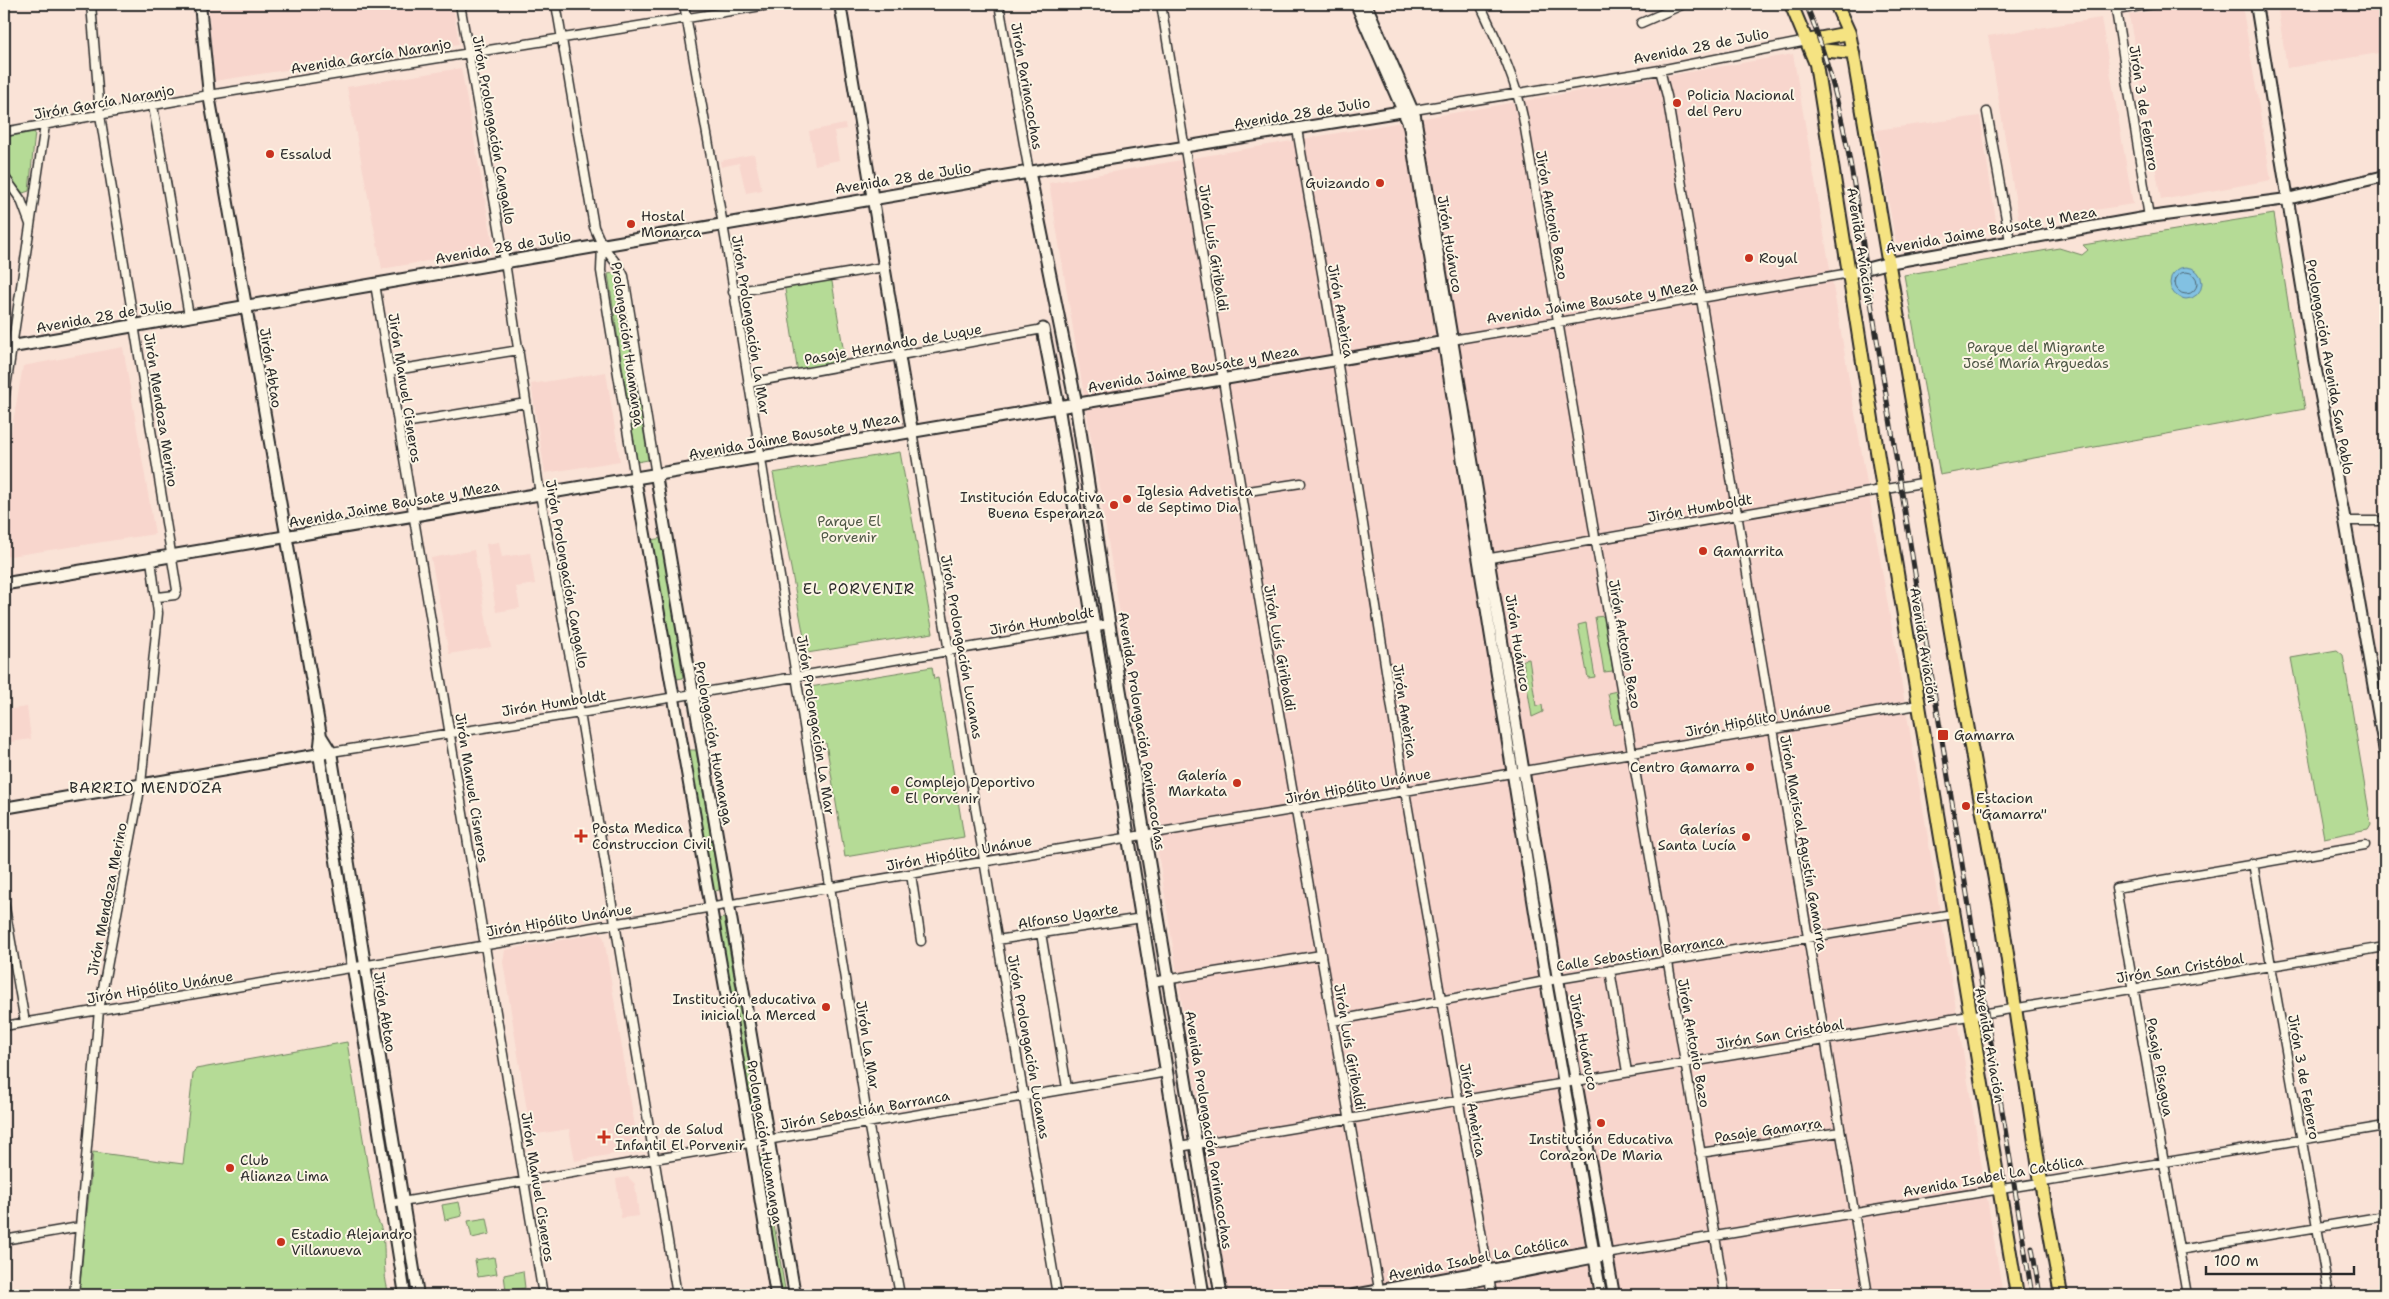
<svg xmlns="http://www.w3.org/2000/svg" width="2389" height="1299" viewBox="0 0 2389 1299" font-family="'Shantell Sans',sans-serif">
<rect width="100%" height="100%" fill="#fae3d7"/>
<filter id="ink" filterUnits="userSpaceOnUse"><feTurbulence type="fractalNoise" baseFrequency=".02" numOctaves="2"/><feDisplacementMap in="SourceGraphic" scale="10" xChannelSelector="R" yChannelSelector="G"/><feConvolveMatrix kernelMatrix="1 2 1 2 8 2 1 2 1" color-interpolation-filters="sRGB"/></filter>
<g filter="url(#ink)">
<path fill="#f8d6cd" d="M 208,4 L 453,4 L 459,44 L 214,81 Z
M 2190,4 L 2242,4 L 2271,180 L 2161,200 L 2129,15 Z
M 2277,4 L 2385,4 L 2385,52 L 2287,68 Z
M 2101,18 L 2133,204 L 2019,222 L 1988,36 Z
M 1793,54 L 1923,808 L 2003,1295 L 1228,1295 L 1129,669 L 1049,183 Z
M 461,68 L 494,249 L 382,269 L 347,87 Z
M 1980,116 L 1997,227 L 1896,245 L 1876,130 Z
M 845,124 L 846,129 L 834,131 L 839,160 L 815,165 L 809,131 Z
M 754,154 L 762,190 L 746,193 L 739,163 L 721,167 L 720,161 Z
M 123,347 L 155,534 L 4,557 L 4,472 L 23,366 Z
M 606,372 L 620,461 L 545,473 L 531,384 Z
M 499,542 L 502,557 L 530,553 L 535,584 L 516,587 L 520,608 L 496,612 L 486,544 Z
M 474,550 L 491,647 L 449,654 L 431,558 Z
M 27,707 L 31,739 L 4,743 L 4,710 Z
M 600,933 L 604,938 L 638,1145 L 636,1150 L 575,1161 L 569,1129 L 531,1135 L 503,962 L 505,950 Z
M 628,1177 L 635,1184 L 639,1216 L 621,1218 L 616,1179 Z"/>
<path fill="#b5db96" stroke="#708360" d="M 35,132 L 29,191 L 23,193 L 4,170 L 4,137 Z
M 2274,214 L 2305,409 L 1940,475 L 1904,275 L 2059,248 L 2082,255 L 2088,250 L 2083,245 Z
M 619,272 L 648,460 L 637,462 L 608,274 Z
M 831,276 L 846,365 L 798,374 L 784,283 Z
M 900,452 L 933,633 L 807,653 L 773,473 Z
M 663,538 L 683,678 L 671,680 L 650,540 Z
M 1605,616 L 1613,671 L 1604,672 L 1595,617 Z
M 1586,623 L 1595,677 L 1588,678 L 1578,625 Z
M 2337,650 L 2343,655 L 2371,824 L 2368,829 L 2324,838 L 2291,658 Z
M 1529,659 L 1536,706 L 1542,705 L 1543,712 L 1532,717 L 1523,660 Z
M 932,667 L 934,679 L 938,678 L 964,837 L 845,857 L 826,743 L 820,744 L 810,687 Z
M 1617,691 L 1623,723 L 1614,725 L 1608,693 Z
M 688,750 L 696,750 L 719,885 L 719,890 L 709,893 Z
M 724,918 L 760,1129 L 750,1131 L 713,920 Z
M 347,1042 L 376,1217 C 387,1235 383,1253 385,1272 C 385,1279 387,1287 389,1295 L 79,1295 L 93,1152 L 183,1164 L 193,1074 L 196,1069 Z
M 762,1154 L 786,1295 L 777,1295 L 754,1155 Z
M 459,1202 L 462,1216 L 445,1220 L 442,1205 Z
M 487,1218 L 490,1234 L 472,1238 L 468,1221 Z
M 494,1257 L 497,1274 L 478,1277 L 475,1260 Z
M 523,1271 L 525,1288 L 506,1291 L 504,1275 Z"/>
<path fill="#82c1e2" stroke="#5f8599" d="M2170 283a16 16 0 1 1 32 0a16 16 0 1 1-32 0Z"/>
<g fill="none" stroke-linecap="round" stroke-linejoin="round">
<path stroke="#4e6774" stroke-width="1" d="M2175 283a11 11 0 1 1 22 0a11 11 0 1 1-22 0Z"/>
<g stroke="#2b2b2b" stroke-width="11">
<path id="minor" d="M 91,4 L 100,115 L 177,590 L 175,595 L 158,597
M 460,4 L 505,262 L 540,494 L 580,713 L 677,1295
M 556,4 L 594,227 L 602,245 L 620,268 L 624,276 L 656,475
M 684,4 L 726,242 L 868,1122 L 900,1295
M 999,4 L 1029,172
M 1161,4 L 1259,598 L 1380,1295
M 1480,4 C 1497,41 1515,77 1523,117 L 1725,1295
M 2115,4 L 2149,217
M 2116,10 L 2153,4
M 1641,23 L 1684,4
M 1660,70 L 1667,96 L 1868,1295
M 153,106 L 189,316
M 1414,110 L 1660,70 L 1807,41
M 1987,112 L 2010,241
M 1297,129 L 1337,359 L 1405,791 L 1492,1295
M 4,132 L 209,95 L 775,4
M 4,176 L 21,200 L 30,224
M 602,245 L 601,271 L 635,478
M 375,284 L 543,1295
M 733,292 L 884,267
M 1452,340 L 1850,273
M 389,371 L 519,350
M 748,383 L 1043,329
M 4,401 L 45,125
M 398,424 L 526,403
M 912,431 L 1057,1295
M 1242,492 L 1301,483
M 2345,521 L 2385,521
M 1485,559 L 1927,482
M 331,752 L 580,713 L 1109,624
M 2253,863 L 2329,1295
M 911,874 L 921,941
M 4,902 L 25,1022
M 1041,933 L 1067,1088
M 997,940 L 1142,918
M 1610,970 L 1627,1072
M 1152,982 L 1321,955
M 1333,1021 L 1546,981 L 1953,914
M 4,1026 L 1918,705
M 1179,1147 L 2385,947
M 1700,1153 L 1840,1132
M 390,1204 L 1167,1072
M 4,1240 L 79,1227
M 2179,1250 L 2385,1216
M 1606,1254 L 2385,1126
M 74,1295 L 99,1010 L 141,784 L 158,613 L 151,560
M 2187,1295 L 2116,888 L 2365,845"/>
</g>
<g stroke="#2b2b2b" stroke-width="14">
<path id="tertiary" d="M 200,4 L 209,95 L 314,694 L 321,736 L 319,754 L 405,1295
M 840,4 L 912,431
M 1356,4 L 1409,125 L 1546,981 L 1601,1295
M 1366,4 L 1415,116 L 1558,979 L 1614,1295
M 2256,4 L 2314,360 L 2345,521 L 2385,752
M 1029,172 L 1410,110
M 1850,273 L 1888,263 L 2149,217 L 2287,199 L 2385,176
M 1076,404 L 1449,341
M 656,475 L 795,1295
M 635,478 L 735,1044 L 776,1295
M 321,736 L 331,752 L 418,1295
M 4,808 L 326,753
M 1354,1295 L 1594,1251 L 1599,1252
M 1405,1295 L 1601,1256"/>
</g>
<g stroke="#2b2b2b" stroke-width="15">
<path id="secondary" d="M 1043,329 L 1058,406 L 1203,1295
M 4,348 L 1029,172 L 1076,404 L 1109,624 L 1221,1295
M 4,584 L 1076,404"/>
</g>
<g stroke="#2b2b2b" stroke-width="16">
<path id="primary" d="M 1791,4 L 1816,64 L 1883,489 L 2017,1295
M 1836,4 L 1849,33 L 1853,53 L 1962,697 L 2000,907 L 2041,1182 L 2061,1295
M 1807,41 L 1819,50 L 1853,53
M 1807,41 L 1849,33"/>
</g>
<use href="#minor" stroke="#fcf5e5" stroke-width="8"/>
<use href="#tertiary" stroke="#fcf5e5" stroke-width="10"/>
<use href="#secondary" stroke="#fcf5e5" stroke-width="11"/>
<use href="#primary" stroke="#f5e382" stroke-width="12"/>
<g stroke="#2b2b2b" stroke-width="5">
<path id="rail" d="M 1806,4 C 1844,97 1857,197 1870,296 L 2032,1295
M 2032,1248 L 2040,1295"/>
</g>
<use href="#rail" stroke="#fcf5e5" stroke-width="3" stroke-dasharray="9" stroke-linecap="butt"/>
</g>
</g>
<g fill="#c8321e" stroke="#fcf5e5" stroke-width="2">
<circle cx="1677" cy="103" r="5"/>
<circle cx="270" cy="154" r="5"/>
<circle cx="1380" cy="183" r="5"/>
<circle cx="631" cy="224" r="5"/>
<circle cx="1749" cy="258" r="5"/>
<circle cx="1127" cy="499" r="5"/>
<circle cx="1114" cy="505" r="5"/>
<circle cx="1703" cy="551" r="5"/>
<rect x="1937" y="729" width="12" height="12" rx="2.5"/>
<circle cx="1750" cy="767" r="5"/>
<circle cx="1237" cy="783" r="5"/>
<circle cx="895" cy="790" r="5"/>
<circle cx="1966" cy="806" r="5"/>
<path d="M578.5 828.5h5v5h5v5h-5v5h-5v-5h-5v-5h5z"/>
<circle cx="1746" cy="837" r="5"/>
<circle cx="826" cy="1007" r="5"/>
<circle cx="1601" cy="1123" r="5"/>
<path d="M601.5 1129.5h5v5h5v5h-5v5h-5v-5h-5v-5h5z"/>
<circle cx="230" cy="1168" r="5"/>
<circle cx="281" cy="1242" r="5"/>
</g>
<g text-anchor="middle" stroke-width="4" stroke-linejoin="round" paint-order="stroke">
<g font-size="14" fill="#2b2b2b" stroke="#fcf5e5">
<text transform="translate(1701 46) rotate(-11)" y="5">Avenida 28 de Julio</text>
<text transform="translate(371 56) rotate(-9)" y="5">Avenida García Naranjo</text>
<text transform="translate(1027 86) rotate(80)" y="5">Jirón Parinacochas</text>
<text transform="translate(104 102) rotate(-10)" y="5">Jirón García Naranjo</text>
<text transform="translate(2144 108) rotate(81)" y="5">Jirón 3 de Febrero</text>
<text transform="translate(1302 113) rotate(-9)" y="5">Avenida 28 de Julio</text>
<text transform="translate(494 130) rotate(80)" y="5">Jirón Prolongación Cangallo</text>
<text transform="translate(903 178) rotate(-9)" y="5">Avenida 28 de Julio</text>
<text transform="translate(1552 215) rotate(80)" y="5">Jirón Antonio Bazo</text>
<text transform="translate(1991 230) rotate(-10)" y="5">Avenida Jaime Bausate y Meza</text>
<text transform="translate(1450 244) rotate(81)" y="5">Jirón Huánuco</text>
<text transform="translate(1861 245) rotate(81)" y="5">Avenida Aviación</text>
<text transform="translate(503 247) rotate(-10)" y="5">Avenida 28 de Julio</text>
<text transform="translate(1214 248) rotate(81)" y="5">Jirón Luís Giribaldi</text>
<text transform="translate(1592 302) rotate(-9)" y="5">Avenida Jaime Bausate y Meza</text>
<text transform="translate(1341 311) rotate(80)" y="5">Jirón Amèrica</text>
<text transform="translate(104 316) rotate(-10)" y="5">Avenida 28 de Julio</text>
<text transform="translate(751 325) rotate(81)" y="5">Jirón Prolongación La Mar</text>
<text transform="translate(628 344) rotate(82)" y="5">Prolongación Huamanga</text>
<text transform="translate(893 344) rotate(-10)" y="5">Pasaje Hernando de Luque</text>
<text transform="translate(2330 367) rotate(80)" y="5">Prolongación Avenida San Pablo</text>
<text transform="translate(271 368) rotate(81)" y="5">Jirón Abtao</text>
<text transform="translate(1193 369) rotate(-10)" y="5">Avenida Jaime Bausate y Meza</text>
<text transform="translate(405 388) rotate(81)" y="5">Jirón Manuel Cisneros</text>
<text transform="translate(161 410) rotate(81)" y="5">Jirón Mendoza Merino</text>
<text transform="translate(794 436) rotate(-10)" y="5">Avenida Jaime Bausate y Meza</text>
<text transform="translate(394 504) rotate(-10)" y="5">Avenida Jaime Bausate y Meza</text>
<text transform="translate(1700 508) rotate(-10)" y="5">Jirón Humboldt</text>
<text transform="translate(567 574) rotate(80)" y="5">Jirón Prolongación Cangallo</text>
<text transform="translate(1042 621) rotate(-10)" y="5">Jirón Humboldt</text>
<text transform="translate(1518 643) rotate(81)" y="5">Jirón Huánuco</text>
<text transform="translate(1625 644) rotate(80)" y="5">Jirón Antonio Bazo</text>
<text transform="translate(1924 645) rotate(81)" y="5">Avenida Aviación</text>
<text transform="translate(962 647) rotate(80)" y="5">Jirón Prolongación Lucanas</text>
<text transform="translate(1280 648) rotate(80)" y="5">Jirón Luís Giribaldi</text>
<text transform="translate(554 703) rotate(-9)" y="5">Jirón Humboldt</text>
<text transform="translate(1405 711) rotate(81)" y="5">Jirón Amèrica</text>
<text transform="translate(1758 719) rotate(-10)" y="5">Jirón Hipólito Unánue</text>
<text transform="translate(816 725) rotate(81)" y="5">Jirón Prolongación La Mar</text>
<text transform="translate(1142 731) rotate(81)" y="5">Avenida Prolongación Parinacochas</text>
<text transform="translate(714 743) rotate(80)" y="5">Prolongación Huamanga</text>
<text transform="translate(1358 786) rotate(-10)" y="5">Jirón Hipólito Unánue</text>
<text transform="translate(472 788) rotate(81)" y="5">Jirón Manuel Cisneros</text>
<text transform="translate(1804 843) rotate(80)" y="5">Jirón Mariscal Agustín Gamarra</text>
<text transform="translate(959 853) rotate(-10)" y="5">Jirón Hipólito Unánue</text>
<text transform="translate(107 899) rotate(-79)" y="5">Jirón Mendoza Merino</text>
<text transform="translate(1068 916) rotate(-9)" y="5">Alfonso Ugarte</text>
<text transform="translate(559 920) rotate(-9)" y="5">Jirón Hipólito Unánue</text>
<text transform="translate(1640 953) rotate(-9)" y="5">Calle Sebastian Barranca</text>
<text transform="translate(2180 968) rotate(-9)" y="5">Jirón San Cristóbal</text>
<text transform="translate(160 987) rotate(-9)" y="5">Jirón Hipólito Unánue</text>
<text transform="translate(385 1012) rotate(81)" y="5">Jirón Abtao</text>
<text transform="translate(1780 1034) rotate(-9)" y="5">Jirón San Cristóbal</text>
<text transform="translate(1584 1042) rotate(79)" y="5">Jirón Huánuco</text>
<text transform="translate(1694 1043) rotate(80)" y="5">Jirón Antonio Bazo</text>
<text transform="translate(868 1045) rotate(81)" y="5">Jirón La Mar</text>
<text transform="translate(1990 1045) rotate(80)" y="5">Avenida Aviación</text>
<text transform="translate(1029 1047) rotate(80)" y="5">Jirón Prolongación Lucanas</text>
<text transform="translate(1350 1047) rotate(80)" y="5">Jirón Luís Giribaldi</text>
<text transform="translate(2160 1067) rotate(80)" y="5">Pasaje Pisagua</text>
<text transform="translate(2304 1077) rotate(80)" y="5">Jirón 3 de Febrero</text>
<text transform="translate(865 1110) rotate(-10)" y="5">Jirón Sebastián Barranca</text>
<text transform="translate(1473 1110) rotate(80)" y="5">Jirón Amèrica</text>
<text transform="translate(1209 1130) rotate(81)" y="5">Avenida Prolongación Parinacochas</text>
<text transform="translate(1768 1130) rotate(-8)" y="5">Pasaje Gamarra</text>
<text transform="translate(765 1142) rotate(81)" y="5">Prolongación Huamanga</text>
<text transform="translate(1993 1176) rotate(-10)" y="5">Avenida Isabel La Católica</text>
<text transform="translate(538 1187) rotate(81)" y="5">Jirón Manuel Cisneros</text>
<text transform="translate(1478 1258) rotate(-11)" y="5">Avenida Isabel La Católica</text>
</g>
<g font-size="14" fill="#2b2b2b" stroke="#fcf5e5" text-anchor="start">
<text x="1687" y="100">Policia Nacional<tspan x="1687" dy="16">del Peru</tspan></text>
<text x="280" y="159">Essalud</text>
<text x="1370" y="188" text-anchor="end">Guizando</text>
<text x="641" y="221">Hostal<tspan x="641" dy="16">Monarca</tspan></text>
<text x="1759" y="263">Royal</text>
<text x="1137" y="496">Iglesia Advetista<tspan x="1137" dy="16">de Septimo Dia</tspan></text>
<text x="1104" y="502" text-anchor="end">Institución Educativa<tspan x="1104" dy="16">Buena Esperanza</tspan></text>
<text x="1713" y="556">Gamarrita</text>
<text x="1954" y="740">Gamarra</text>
<text x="1740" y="772" text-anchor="end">Centro Gamarra</text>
<text x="1227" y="780" text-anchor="end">Galería<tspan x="1227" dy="16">Markata</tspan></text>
<text x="905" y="787">Complejo Deportivo<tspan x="905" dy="16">El Porvenir</tspan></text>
<text x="1976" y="803">Estacion<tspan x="1976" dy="16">"Gamarra"</tspan></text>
<text x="592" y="833">Posta Medica<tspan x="592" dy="16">Construccion Civil</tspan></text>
<text x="1736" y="834" text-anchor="end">Galerías<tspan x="1736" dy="16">Santa Lucía</tspan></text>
<text x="816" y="1004" text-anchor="end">Institución educativa<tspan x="816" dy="16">inicial La Merced</tspan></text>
<text x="615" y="1134">Centro de Salud<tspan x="615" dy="16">Infantil El Porvenir</tspan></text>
<text x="1601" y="1144" text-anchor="middle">Institución Educativa<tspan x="1601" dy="16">Corazon De Maria</tspan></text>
<text x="240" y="1165">Club<tspan x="240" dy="16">Alianza Lima</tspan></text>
<text x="291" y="1239">Estadio Alejandro<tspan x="291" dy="16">Villanueva</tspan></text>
</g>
<g font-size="14" fill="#4e5746" stroke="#fcf5e5">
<text x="2036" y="352">Parque del Migrante<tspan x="2036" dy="16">José María Arguedas</tspan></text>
<text x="849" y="526">Parque El<tspan x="849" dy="16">Porvenir</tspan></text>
</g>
<g font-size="15" letter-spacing="1" fill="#2b2b2b" stroke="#fcf5e5">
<text x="859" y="594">EL PORVENIR</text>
<text x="146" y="793">BARRIO MENDOZA</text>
</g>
</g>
<rect width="2389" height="1299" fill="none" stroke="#fcf5e5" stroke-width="20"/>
<rect x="10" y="10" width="2369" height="1279" fill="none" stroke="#2b2b2b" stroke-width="2" filter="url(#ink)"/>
<path d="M2206 1266v8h148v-8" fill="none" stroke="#2b2b2b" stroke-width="2.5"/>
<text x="2214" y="1266" font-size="15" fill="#2b2b2b" stroke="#fcf5e5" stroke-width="4" paint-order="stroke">100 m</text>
</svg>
